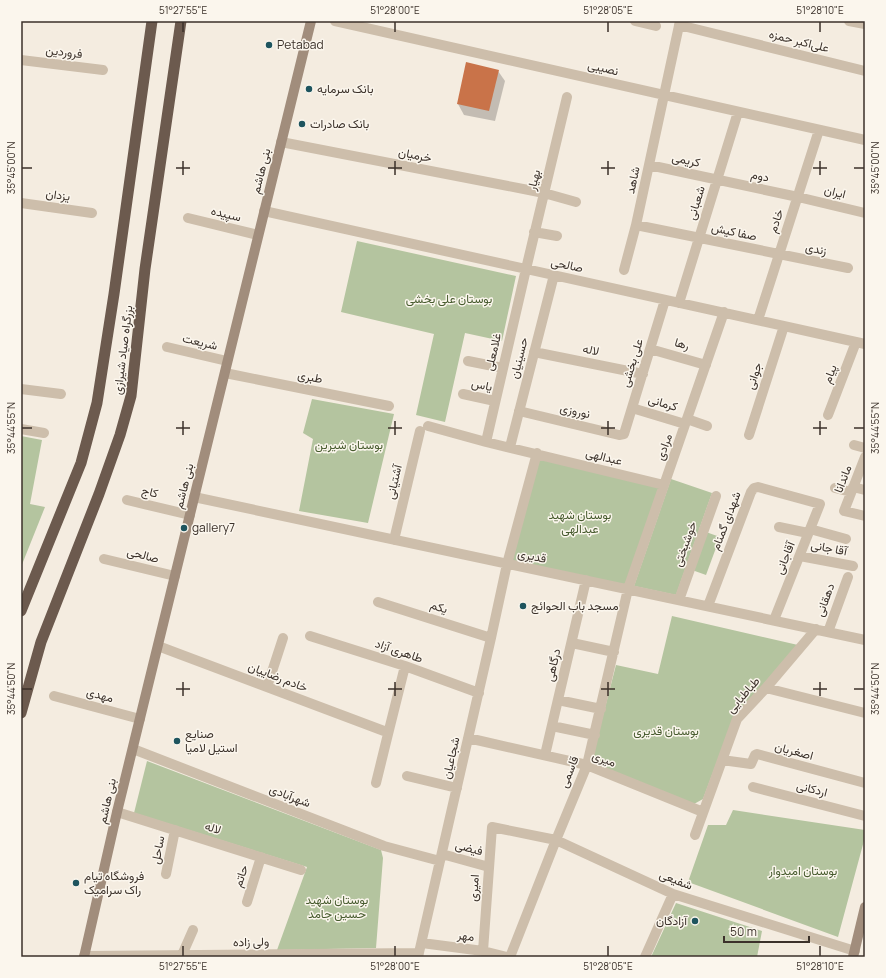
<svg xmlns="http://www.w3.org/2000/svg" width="886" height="978" viewBox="0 0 886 978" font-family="Manrope,Vazirmatn,sans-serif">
<rect width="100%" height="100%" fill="#f4ece0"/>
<path fill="#b4c49f" d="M 357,241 L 516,276 L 502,341 L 465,333 L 445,422 L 416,415 L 434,334 L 341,312 Z
M 312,399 L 394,414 L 368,523 L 299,511 L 313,439 L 303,433 Z
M 21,436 L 42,440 L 30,504 L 45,507 L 21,567 Z
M 539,457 L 660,488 L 626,586 L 512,562 Z
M 671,479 L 712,493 L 676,595 L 634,586 Z
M 706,532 L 720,537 L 706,575 L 692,570 Z
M 672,616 L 798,645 L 733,719 L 703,799 L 694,804 L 591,762 L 616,665 L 658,674 Z
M 147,761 L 381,850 L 383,858 L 376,948 L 277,950 L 307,867 L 134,813 Z
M 733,810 L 865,830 L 865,837 L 838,937 L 688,882 L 708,825 L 726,825 Z
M 676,903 L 762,931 L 757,957 L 651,957 Z"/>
<path fill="#0003" d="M 498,71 L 505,81 L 495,121 L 464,115 L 458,104 Z"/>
<path fill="#c97349" d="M 466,62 L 499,70 L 489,111 L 457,104 Z"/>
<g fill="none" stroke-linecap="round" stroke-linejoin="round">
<path stroke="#cdbeab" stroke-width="10" d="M 335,21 L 865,140
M 635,21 L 656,26
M 849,21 L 865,24
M 679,25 L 865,71
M 21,60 L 103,70
M 281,142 L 544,193 L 576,202
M 649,165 L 798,197 L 865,213
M 21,203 L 92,213
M 264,211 L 865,344
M 188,218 L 258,235
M 636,225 L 848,268
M 534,232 L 557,236
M 624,270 L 636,225 L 680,21
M 679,303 L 738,112
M 758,320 L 819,130
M 167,347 L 227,361
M 650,349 L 706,365
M 534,352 L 643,374
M 468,361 L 503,368
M 225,373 L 389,406
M 21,389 L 61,394
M 463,394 L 495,401
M 632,408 L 685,424
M 519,411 L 619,435 L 624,434 L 665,300
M 828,415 L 856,342
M 687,419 L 707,426
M 428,426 L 486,442 L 664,485
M 21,429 L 44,433
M 749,435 L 784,326
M 486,442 L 526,269 L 567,97
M 854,445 L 865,448
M 510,447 L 554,275
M 865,457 L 844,511 L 865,516
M 853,487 L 865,490
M 835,488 L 851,492
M 194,497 L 865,640
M 127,500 L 190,515
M 779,527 L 808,533
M 810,529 L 846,539
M 394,540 L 420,431
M 800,556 L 853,566
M 104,559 L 175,576
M 679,600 L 716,496
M 378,602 L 491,638
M 708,606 L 751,492 L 754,488 L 758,487 L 820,504 L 774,620
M 828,632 L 848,577
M 310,636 L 405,666 L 479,693
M 572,643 L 614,652
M 158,646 L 384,731 L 389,730 L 405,666
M 267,687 L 283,638
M 766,688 L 865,713
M 54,696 L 140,719
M 558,700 L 601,709
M 552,726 L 595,735
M 468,738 L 587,765 L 703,812
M 133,749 L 384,846 L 440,861
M 545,755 L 586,580
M 722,760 L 751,764 L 755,755 L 757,754 L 865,783
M 407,776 L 457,788
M 376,783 L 389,730
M 753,787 L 865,816
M 117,812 L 301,870
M 695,835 L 737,719 L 766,688 L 816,629
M 442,854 L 489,867
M 166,874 L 175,830
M 247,902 L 261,857
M 422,943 L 483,951 L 507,957
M 483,951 L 492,827 L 556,840 L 673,894 L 855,951
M 182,955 L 193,930
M 84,956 L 419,953
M 418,957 L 491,638 L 507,564 L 537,453
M 510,957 L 556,840 L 587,765 L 628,589 L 724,312
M 645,957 L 673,894"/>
<path stroke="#a18d7c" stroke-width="10" d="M 84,957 L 117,812 L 311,21
M 853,957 L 865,907"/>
<path stroke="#6c5a4e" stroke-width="11" d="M 21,611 L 81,463 L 97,403 L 114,294 L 152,21
M 21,713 L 41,642 L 99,494 L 120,435 L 131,396 L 145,269 L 181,21"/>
</g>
<path fill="none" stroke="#3b312a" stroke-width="1.5" d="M 183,22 L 183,32M 395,22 L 395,32M 608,22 L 608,32M 820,22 L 820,32M 183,161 L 183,175M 395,161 L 395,175M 608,161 L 608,175M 820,161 L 820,175M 22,168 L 32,168M 176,168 L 190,168M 388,168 L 402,168M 601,168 L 615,168M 813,168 L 827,168M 854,168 L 864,168M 183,421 L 183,435M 395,421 L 395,435M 608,421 L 608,435M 820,421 L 820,435M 22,428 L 32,428M 176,428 L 190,428M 388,428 L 402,428M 601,428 L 615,428M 813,428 L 827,428M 854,428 L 864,428M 183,682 L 183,696M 395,682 L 395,696M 608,682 L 608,696M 820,682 L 820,696M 22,689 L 32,689M 176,689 L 190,689M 388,689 L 402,689M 601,689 L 615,689M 813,689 L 827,689M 854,689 L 864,689M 183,946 L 183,956M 395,946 L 395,956M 608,946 L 608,956M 820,946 L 820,956"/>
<g fill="#1e545e" stroke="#fbf6ed" stroke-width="1.5">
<circle cx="269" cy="45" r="4"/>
<circle cx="309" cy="89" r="4"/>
<circle cx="302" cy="124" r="4"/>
<circle cx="184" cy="528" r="4"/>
<circle cx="523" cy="606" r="4"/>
<circle cx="177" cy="741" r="4"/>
<circle cx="76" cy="883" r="4"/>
<circle cx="695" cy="921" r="4"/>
</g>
<g text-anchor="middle" stroke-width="3" stroke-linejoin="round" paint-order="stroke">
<g font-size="12" fill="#3b312a" stroke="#fbf6ed">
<text transform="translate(799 41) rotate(14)" y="4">علی‌اکبر حمزه</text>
<text transform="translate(64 52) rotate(7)" y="4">فروردین</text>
<text transform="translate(603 68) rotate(13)" y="4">نصیبی</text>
<text transform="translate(415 155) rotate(11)" y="4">خرمیان</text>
<text transform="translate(686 160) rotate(12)" y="4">کریمی</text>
<text transform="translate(261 171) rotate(-76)" y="4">بنی هاشم</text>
<text transform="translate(760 176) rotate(12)" y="4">دوم</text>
<text transform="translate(534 180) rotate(-76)" y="4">بهیار</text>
<text transform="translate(633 180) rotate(-78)" y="4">شاهد</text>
<text transform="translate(835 192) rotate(14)" y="4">ایران</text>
<text transform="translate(58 195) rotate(8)" y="4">یزدان</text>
<text transform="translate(696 203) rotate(-73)" y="4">شعبانی</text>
<text transform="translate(226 214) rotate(14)" y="4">سپیده</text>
<text transform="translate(776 221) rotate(-72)" y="4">خادم</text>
<text transform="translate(734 232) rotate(12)" y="4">صفا کیش</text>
<text transform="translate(816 249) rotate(11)" y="4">زندی</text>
<text transform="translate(567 265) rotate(12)" y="4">صالحی</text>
<text transform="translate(200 342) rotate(13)" y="4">شریعت</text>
<text transform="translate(682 344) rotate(17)" y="4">رها</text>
<text transform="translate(123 350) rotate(-83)" y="4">بزرگراه صیاد شیرازی</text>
<text transform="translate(591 350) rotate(12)" y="4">لاله</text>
<text transform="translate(493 352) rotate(-77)" y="4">غلامعلی</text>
<text transform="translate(519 358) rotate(-76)" y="4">حسینیان</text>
<text transform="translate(632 363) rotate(-73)" y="4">علی بخشی</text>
<text transform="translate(830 374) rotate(-69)" y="4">پیام</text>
<text transform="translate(754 376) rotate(-72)" y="4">جوانی</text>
<text transform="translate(310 377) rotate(11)" y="4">طبری</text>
<text transform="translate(482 385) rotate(12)" y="4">یاس</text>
<text transform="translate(663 403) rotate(17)" y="4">کرمانی</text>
<text transform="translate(575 411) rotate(13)" y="4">نوروزی</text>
<text transform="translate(664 447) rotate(-71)" y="4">مرادی</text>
<text transform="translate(604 457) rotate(14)" y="4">عبدالهی</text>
<text transform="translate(843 479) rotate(-69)" y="4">ماندانا</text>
<text transform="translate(394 482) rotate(-77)" y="4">آشتیانی</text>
<text transform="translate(184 486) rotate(-76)" y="4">بنی هاشم</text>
<text transform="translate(150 492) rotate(14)" y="4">کاج</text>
<text transform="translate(726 521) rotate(-69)" y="4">شهدای گمنام</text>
<text transform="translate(685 544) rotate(-70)" y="4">خوشبختی</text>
<text transform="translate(829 548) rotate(11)" y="4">آقا جانی</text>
<text transform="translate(143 555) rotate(14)" y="4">صالحی</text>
<text transform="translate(532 556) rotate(12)" y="4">قدیری</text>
<text transform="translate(785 558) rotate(-68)" y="4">آقاجانی</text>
<text transform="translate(825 600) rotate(-70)" y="4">دهقانی</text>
<text transform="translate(439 607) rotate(18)" y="4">یکم</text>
<text transform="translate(399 651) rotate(19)" y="4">طاهری آزاد</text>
<text transform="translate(553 665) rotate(-77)" y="4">درگاهی</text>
<text transform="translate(278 677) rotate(21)" y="4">خادم رضاییان</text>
<text transform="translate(100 695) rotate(15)" y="4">مهدی</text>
<text transform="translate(743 695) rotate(-49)" y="4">طباطبایی</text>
<text transform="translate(794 751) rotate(15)" y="4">اصغریان</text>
<text transform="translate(451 758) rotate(-77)" y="4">شجاعیان</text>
<text transform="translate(604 759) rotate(21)" y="4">میری</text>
<text transform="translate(569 772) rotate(-69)" y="4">قاسمی</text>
<text transform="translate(812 789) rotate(14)" y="4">اردکانی</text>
<text transform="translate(290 796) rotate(21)" y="4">شهرآبادی</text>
<text transform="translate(107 801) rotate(-77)" y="4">بنی هاشم</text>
<text transform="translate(213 828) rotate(18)" y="4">لاله</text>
<text transform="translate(469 848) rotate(15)" y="4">فیضی</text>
<text transform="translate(158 850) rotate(-79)" y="4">ساحل</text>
<text transform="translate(241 876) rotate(-72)" y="4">حاتم</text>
<text transform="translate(676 880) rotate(21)" y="4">شفیعی</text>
<text transform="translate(474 888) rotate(-86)" y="4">امیری</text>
<text transform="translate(466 936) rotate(8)" y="4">مهر</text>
<text transform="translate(251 942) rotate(-1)" y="4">ولی زاده</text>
</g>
<g font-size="12" fill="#3b312a" stroke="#fbf6ed" text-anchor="start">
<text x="277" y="49">Petabad</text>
<text x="317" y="93">بانک سرمایه</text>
<text x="310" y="128">بانک صادرات</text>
<text x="192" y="532">gallery7</text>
<text x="531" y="610">مسجد باب الحوائج</text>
<text x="185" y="738">صنایع<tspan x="185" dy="14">استیل لامیا</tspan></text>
<text x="84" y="880">فروشگاه تیام<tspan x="84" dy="14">راک سرامیک</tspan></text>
<text x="687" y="925" text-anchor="end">آزادگان</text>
</g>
<g font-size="12" fill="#465a2d" stroke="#fbf6ed">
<text x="449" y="303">بوستان علی بخشی</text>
<text x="349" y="449">بوستان شیرین</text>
<text x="580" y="519">بوستان شهید<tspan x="580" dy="14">عبدالهی</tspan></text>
<text x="666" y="735">بوستان قدیری</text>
<text x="803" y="875">بوستان امیدوار</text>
<text x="337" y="904">بوستان شهید<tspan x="337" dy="14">حسین جامد</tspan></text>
</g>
</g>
<rect width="886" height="978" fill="none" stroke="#fbf6ed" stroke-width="44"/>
<path d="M724 936v6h85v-6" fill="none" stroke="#3b312a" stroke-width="2"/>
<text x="730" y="936" font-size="12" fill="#3b312a" stroke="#fbf6ed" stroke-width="3" paint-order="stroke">50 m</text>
<rect x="22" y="22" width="842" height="934" fill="none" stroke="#3b312a" stroke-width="1.5"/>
<g font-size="10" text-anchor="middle" fill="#3b312a">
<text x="183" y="14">51°27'55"E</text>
<text x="395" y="14">51°28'00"E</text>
<text x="608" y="14">51°28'05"E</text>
<text x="820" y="14">51°28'10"E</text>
<text transform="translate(11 168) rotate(-90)" y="4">35°45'00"N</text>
<text transform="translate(875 168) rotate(-90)" y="4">35°45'00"N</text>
<text transform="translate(11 428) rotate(-90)" y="4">35°44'55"N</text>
<text transform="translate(875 428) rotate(-90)" y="4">35°44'55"N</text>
<text transform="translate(11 689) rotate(-90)" y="4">35°44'50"N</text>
<text transform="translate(875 689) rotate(-90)" y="4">35°44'50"N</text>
<text x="183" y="970">51°27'55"E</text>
<text x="395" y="970">51°28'00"E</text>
<text x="608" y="970">51°28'05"E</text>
<text x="820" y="970">51°28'10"E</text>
</g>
</svg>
